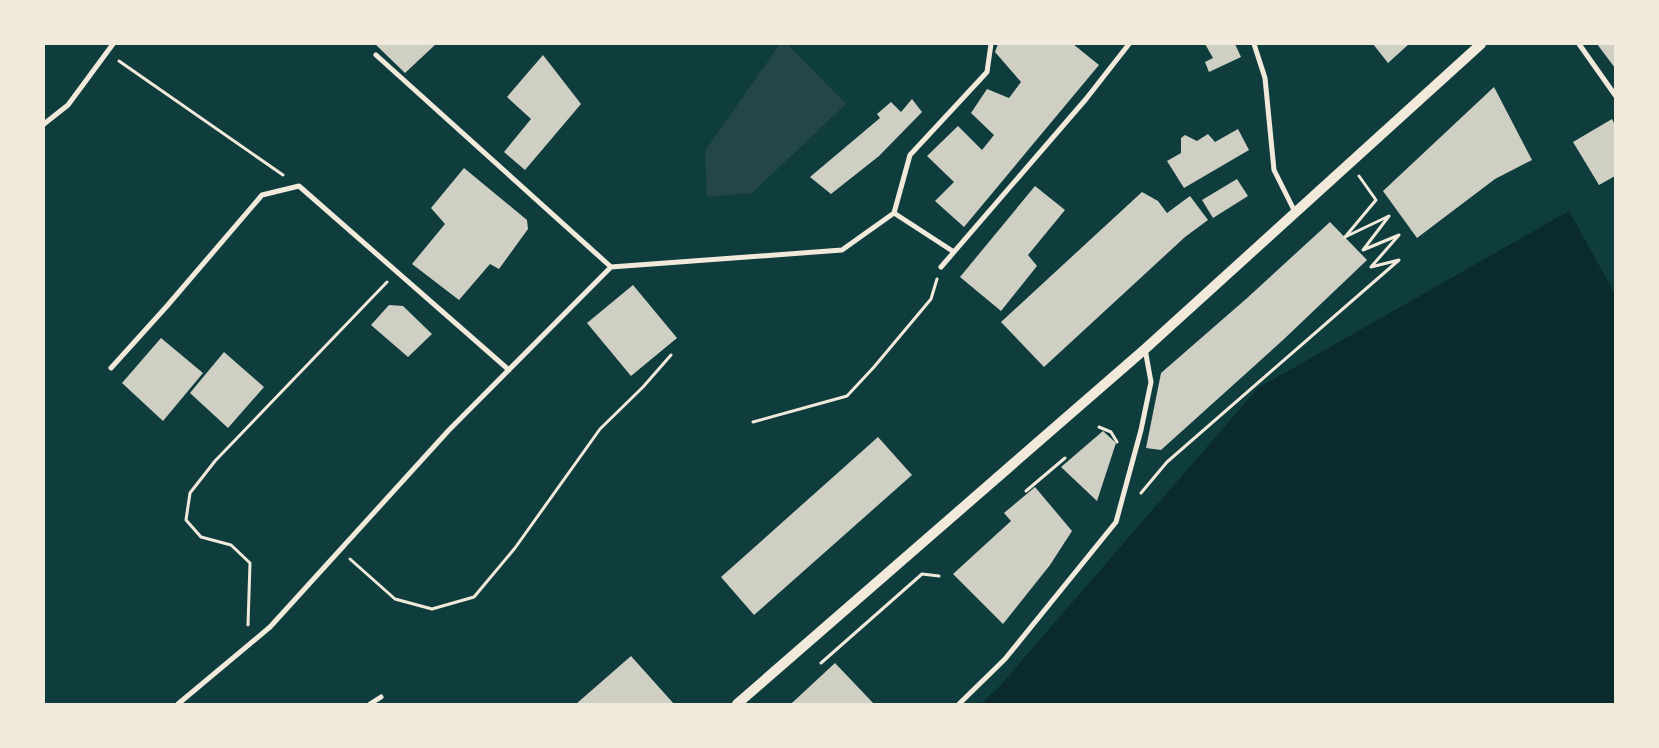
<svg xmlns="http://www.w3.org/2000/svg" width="1659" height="748" viewBox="0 0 1659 748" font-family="Overpass,sans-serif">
<rect width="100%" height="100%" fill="#0f3d3e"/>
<path fill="#244646" d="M 780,44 L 787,44 L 846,104 L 752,193 L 707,197 L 705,151 Z"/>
<path fill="#0a2a2b" d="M 1569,211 L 1615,294 L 1615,704 L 981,704 L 999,687 L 1258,388 Z"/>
<path fill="#cfcfc3" d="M 375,44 L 436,44 L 405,73 Z
M 998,44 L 1073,44 L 1099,65 L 964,227 L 935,201 L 954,182 L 927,156 L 958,126 L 982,150 L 994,135 L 971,113 L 987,89 L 1009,98 L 1021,82 L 995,52 Z
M 1205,44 L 1235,44 L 1241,57 L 1209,72 L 1205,62 L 1213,58 Z
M 1373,44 L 1409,44 L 1388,63 Z
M 1597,44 L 1615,44 L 1615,68 Z
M 543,55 L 581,104 L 525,170 L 504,152 L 531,119 L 507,97 Z
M 1494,87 L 1532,160 L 1495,179 L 1417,238 L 1383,191 Z
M 912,99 L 922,112 L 879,156 L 831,194 L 810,177 L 880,118 L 877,114 L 891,102 L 901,112 Z
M 1612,119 L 1615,125 L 1615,176 L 1599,185 L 1573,142 Z
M 1238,129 L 1249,150 L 1184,188 L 1167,161 L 1181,153 L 1181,138 L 1185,135 L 1197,141 L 1208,134 L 1215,142 Z
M 464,168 L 527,220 L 528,229 L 499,269 L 490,264 L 459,300 L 412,264 L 445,224 L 431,208 Z
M 1237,179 L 1248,196 L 1213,218 L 1202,200 Z
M 1035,186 L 1065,210 L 1028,255 L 1037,266 L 1001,311 L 960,277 Z
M 1142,192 L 1158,201 L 1167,213 L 1190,196 L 1208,220 L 1185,237 L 1044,367 L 1001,322 Z
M 1330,222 L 1367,260 L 1283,340 L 1161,450 L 1146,448 L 1161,373 L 1246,299 Z
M 633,285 L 677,338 L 631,376 L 587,323 Z
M 389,305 L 403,306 L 432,334 L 408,357 L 371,325 Z
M 161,338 L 203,373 L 163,421 L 122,383 Z
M 224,352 L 264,387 L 228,428 L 190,393 Z
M 1103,431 L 1116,443 L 1097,501 L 1061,467 Z
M 878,437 L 912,475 L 754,615 L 721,577 Z
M 1035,487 L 1072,531 L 1050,565 L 1003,624 L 953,574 L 1011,521 L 1004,513 Z
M 631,656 L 674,704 L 576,704 Z
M 835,663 L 874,704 L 790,704 L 793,702 Z"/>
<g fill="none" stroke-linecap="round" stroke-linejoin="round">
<path stroke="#f1e9da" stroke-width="3" d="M 119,61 L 283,175
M 753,422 L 847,396 L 874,367 L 931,299 L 937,279
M 1099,427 L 1111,432 L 1117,442
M 1026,491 L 1065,458
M 1141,493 L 1167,462 L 1399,260 L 1371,267 L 1399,235 L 1363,250 L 1389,216 L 1345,237 L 1376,200 L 1359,176
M 350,559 L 395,599 L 432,609 L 474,597 L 515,548 L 600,429 L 643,387 L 671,355
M 248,625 L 250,563 L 231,545 L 201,537 L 186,520 L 190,493 L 215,461 L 387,282
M 821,663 L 922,574 L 939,576"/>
<path stroke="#f1e9da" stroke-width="5" d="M 1254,44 L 1265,78 L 1274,170 L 1295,212
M 1579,44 L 1615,95
M 376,55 L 611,267
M 44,124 L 68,105 L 113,44
M 894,213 L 954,252
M 941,267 L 1086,99 L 1129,44
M 111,368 L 167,306 L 262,195 L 299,186 L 509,370
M 178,704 L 270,627 L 449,430 L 611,267 L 842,250 L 894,213 L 910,155 L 987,72 L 991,44
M 370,704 L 381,697
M 959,704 L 1005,659 L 1116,522 L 1141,430 L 1151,382 L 1145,349"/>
<path stroke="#f1e9da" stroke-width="10" d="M 737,704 L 1145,349 L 1481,44"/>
</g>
<rect width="1659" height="748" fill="none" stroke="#f1e9da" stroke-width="90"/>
</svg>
